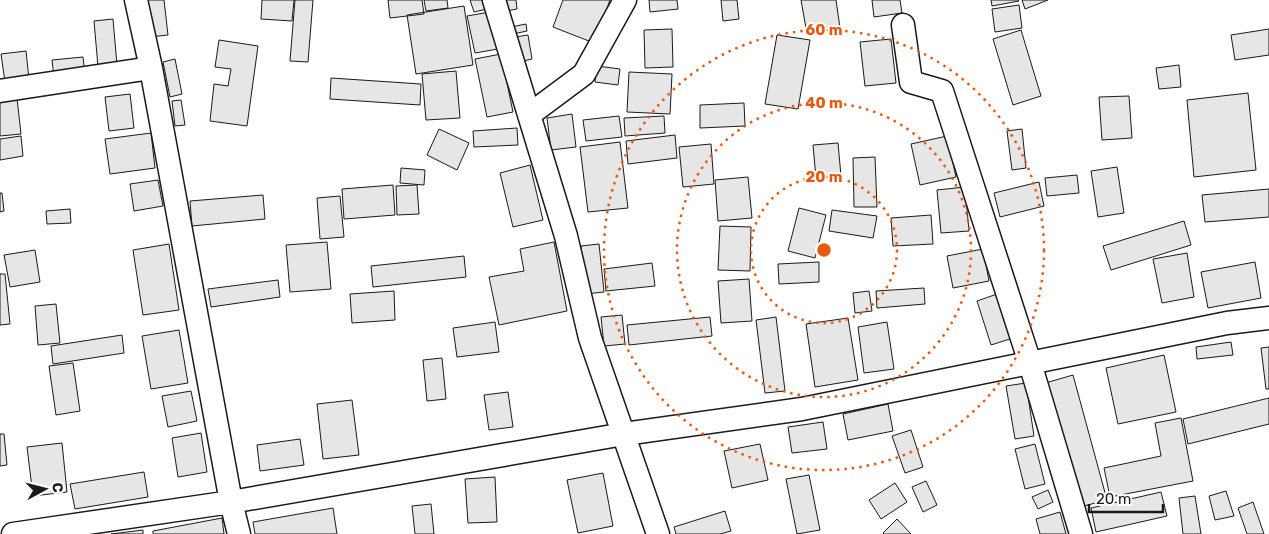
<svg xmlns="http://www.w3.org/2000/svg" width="1269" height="534" viewBox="0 0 1269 534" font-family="Rubik,sans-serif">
<rect width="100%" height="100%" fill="#fff"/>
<path fill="#e6e6e6" stroke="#1a1a1a" d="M 146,0 L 164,0 L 168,35 L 150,37 Z
M 262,0 L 294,0 L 292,21 L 261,19 Z
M 295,0 L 313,0 L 308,62 L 290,61 Z
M 388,0 L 422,0 L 424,14 L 390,18 Z
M 424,0 L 447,0 L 448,8 L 426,11 Z
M 470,0 L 485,0 L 487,9 L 474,12 Z
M 504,0 L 516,0 L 517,9 L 506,11 Z
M 563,0 L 610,0 L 594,43 L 553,27 Z
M 649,0 L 677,0 L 678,9 L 650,12 Z
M 721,0 L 737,0 L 739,19 L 723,21 Z
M 801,0 L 836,0 L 840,28 L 807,34 Z
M 872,0 L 900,0 L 902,13 L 874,17 Z
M 991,0 L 1018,0 L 1019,1 L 992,6 Z
M 1022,0 L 1048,0 L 1025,9 Z
M 1019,5 L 1022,28 L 995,32 L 992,9 Z
M 464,6 L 473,65 L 416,74 L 407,15 Z
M 490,12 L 498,49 L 475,53 L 467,16 Z
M 113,19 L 117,65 L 98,67 L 94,21 Z
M 526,24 L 527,31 L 513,34 L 511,27 Z
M 672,29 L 673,67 L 645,68 L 644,30 Z
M 1269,29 L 1269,55 L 1235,60 L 1231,35 Z
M 1021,30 L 1041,96 L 1013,105 L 993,39 Z
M 528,35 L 532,59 L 519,62 L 515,37 Z
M 777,35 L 810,40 L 798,109 L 765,104 Z
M 891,39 L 896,83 L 865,86 L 860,42 Z
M 219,40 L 258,46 L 247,126 L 210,121 L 214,84 L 228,86 L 231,69 L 215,67 Z
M 26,51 L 29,79 L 5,82 L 1,54 Z
M 501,54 L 513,112 L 487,117 L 475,59 Z
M 83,57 L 85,74 L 54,77 L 52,60 Z
M 175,59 L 182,94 L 170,97 L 163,62 Z
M 1179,65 L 1181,87 L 1159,89 L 1156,68 Z
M 597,66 L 620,69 L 618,85 L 595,82 Z
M 456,71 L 460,118 L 426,120 L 422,74 Z
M 629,72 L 672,74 L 670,114 L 627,112 Z
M 331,78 L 421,84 L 420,105 L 330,99 Z
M 1248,93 L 1256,170 L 1194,177 L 1187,100 Z
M 130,94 L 134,128 L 109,131 L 105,97 Z
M 1129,96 L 1132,138 L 1102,140 L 1099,97 Z
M 17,98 L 21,134 L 0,136 L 0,101 Z
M 181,100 L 185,125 L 175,126 L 172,101 Z
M 744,103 L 745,126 L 700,128 L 700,105 Z
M 572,114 L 576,147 L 551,150 L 547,118 Z
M 619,116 L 622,137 L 586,141 L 583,120 Z
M 664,116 L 665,133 L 625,136 L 624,118 Z
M 517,128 L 518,145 L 474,147 L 473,131 Z
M 439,129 L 469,143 L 457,170 L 427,155 Z
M 1022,129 L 1026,168 L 1012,170 L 1007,131 Z
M 151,133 L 155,168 L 110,174 L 105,139 Z
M 675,135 L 677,158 L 628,164 L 626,141 Z
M 21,136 L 23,156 L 0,160 L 0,139 Z
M 947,136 L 956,177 L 920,185 L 911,144 Z
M 620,142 L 628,208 L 588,212 L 580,147 Z
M 838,143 L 841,176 L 816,178 L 813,145 Z
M 711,144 L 714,184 L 683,187 L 679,147 Z
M 875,157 L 877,207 L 854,207 L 853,158 Z
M 530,165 L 543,220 L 513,227 L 500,173 Z
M 1117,167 L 1124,213 L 1098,217 L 1091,171 Z
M 401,168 L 425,170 L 424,185 L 400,183 Z
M 1077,175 L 1079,193 L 1047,196 L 1045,178 Z
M 748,177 L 752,218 L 718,221 L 715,180 Z
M 158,180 L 163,206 L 134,211 L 130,184 Z
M 1039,182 L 1044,206 L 1000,217 L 994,193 Z
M 393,185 L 395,215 L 344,219 L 342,189 Z
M 417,185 L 419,214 L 397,215 L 396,186 Z
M 965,187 L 969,231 L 941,233 L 937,190 Z
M 1269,189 L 1269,217 L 1205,222 L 1202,195 Z
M 0,193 L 2,193 L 4,211 L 0,212 Z
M 263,195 L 265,219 L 192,226 L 190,201 Z
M 340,196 L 344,237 L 320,239 L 317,198 Z
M 799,208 L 826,215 L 815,258 L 788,251 Z
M 70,209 L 71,223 L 47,224 L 46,211 Z
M 832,210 L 877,216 L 873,238 L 829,231 Z
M 931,215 L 933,244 L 893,246 L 891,218 Z
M 1184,221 L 1191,245 L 1111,270 L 1103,246 Z
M 720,226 L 751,227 L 750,271 L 718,270 Z
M 327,242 L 331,289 L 290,292 L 286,245 Z
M 554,242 L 567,311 L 499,325 L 489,277 L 524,271 L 520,249 Z
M 169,244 L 179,310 L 143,315 L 133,250 Z
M 599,244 L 604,292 L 585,294 L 581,246 Z
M 983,249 L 989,281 L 953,288 L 947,256 Z
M 35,250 L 40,282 L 10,287 L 4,255 Z
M 1187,253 L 1194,297 L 1162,303 L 1153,259 Z
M 464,256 L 466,277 L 373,287 L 371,266 Z
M 819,262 L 819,282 L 779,284 L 778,264 Z
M 1255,262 L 1261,298 L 1208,308 L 1201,272 Z
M 652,263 L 655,286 L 606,291 L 604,269 Z
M 0,274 L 5,274 L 10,324 L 0,325 Z
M 749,279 L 752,321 L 721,323 L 718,281 Z
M 278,280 L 280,297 L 211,307 L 208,289 Z
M 924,288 L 925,304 L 877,308 L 876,291 Z
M 394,291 L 395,320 L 352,323 L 350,294 Z
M 869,291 L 872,311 L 855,313 L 853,293 Z
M 1000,293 L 1013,338 L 991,345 L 977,301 Z
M 56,304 L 60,343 L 38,345 L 35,306 Z
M 622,315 L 625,344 L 604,346 L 601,317 Z
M 710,317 L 712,336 L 629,345 L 627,325 Z
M 776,317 L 785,391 L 765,393 L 756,320 Z
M 848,318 L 858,380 L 815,387 L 806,324 Z
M 495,322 L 499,352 L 457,357 L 453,328 Z
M 887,322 L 894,369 L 864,373 L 858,327 Z
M 179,330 L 188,383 L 151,389 L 142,336 Z
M 122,335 L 124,353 L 53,364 L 51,346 Z
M 1231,342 L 1233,355 L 1197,359 L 1196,347 Z
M 1269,347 L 1269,389 L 1266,389 L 1261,348 Z
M 1164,355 L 1176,412 L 1118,424 L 1106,368 Z
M 442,358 L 446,399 L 427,401 L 423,360 Z
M 73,363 L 80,411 L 56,415 L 49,366 Z
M 1073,375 L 1107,500 L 1076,508 L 1042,384 Z
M 1026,383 L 1034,436 L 1015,439 L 1006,386 Z
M 191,391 L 197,421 L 168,427 L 162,396 Z
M 508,392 L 513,427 L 489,430 L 484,395 Z
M 1269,398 L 1269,424 L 1188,444 L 1183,419 Z
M 352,400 L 359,455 L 323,459 L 317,404 Z
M 888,404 L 893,431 L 848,440 L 843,414 Z
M 1181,418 L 1193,481 L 1110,497 L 1104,468 L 1161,456 L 1155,423 Z
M 823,422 L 827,449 L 792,453 L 788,427 Z
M 911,430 L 923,467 L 905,473 L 892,436 Z
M 201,433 L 207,472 L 178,477 L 172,438 Z
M 0,434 L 4,434 L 7,465 L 0,466 Z
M 300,439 L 304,465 L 260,471 L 257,445 Z
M 62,443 L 67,492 L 33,496 L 27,447 Z
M 760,444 L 768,480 L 732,488 L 724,451 Z
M 1035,444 L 1045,484 L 1025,489 L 1015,449 Z
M 144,472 L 148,497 L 75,509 L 70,484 Z
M 603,473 L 613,526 L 578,533 L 567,480 Z
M 809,475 L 820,530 L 797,534 L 786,479 Z
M 495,477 L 497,522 L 468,523 L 465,479 Z
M 926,481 L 937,505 L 923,512 L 912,487 Z
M 895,483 L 907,502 L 881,519 L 869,500 Z
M 1048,490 L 1053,502 L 1038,509 L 1032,497 Z
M 1226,491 L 1234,516 L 1215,520 L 1209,496 Z
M 1161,492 L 1167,516 L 1096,532 L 1091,508 Z
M 1195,496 L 1201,534 L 1183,534 L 1179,498 Z
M 1253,502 L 1264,534 L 1247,534 L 1238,508 Z
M 431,504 L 434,534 L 415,534 L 412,506 Z
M 333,508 L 337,534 L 255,534 L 253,522 Z
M 725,511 L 731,531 L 720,534 L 676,534 L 674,527 Z
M 1060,512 L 1066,534 L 1040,534 L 1036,519 Z
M 222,518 L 224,534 L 153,534 L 153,531 Z
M 897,519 L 911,534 L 884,534 L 883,533 Z
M 143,530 L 143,534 L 111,534 Z"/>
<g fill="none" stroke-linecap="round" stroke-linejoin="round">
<g stroke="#1a1a1a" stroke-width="25">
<path id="street" d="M 136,0 L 151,68 L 231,502 L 239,534
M 494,0 L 566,236 L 590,338 L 658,534
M 903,25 L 911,82 L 942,91 L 1030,363 L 1081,534
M 0,91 L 151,68
M 529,115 L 584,74 L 625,0
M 13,534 L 231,502 L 624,434 L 802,409 L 1227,323 L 1269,318"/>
</g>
<use href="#street" stroke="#fff" stroke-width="22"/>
</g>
<g fill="none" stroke="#e8590c" stroke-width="2.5" stroke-dasharray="2.5 5">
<circle cx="824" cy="250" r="73"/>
<circle cx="824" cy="250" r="147"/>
<circle cx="824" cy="250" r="220"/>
</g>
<circle cx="824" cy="250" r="8" fill="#e8590c" stroke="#fff" stroke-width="2.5"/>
<g font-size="15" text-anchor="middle" font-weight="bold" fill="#e8590c" stroke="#fff" stroke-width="4" stroke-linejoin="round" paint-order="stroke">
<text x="824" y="35">60 m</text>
<text x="824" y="108">40 m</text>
<text x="824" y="182">20 m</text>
</g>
<g transform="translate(45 489) rotate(83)" stroke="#ffffff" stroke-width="4" paint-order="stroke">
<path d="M0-4L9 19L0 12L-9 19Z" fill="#1a1a1a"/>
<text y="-8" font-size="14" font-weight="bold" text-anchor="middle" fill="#1a1a1a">С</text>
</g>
<path d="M1089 504v8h74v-8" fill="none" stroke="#1a1a1a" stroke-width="2.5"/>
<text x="1096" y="504" font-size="15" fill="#1a1a1a" stroke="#ffffff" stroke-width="4" paint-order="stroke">20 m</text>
</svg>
